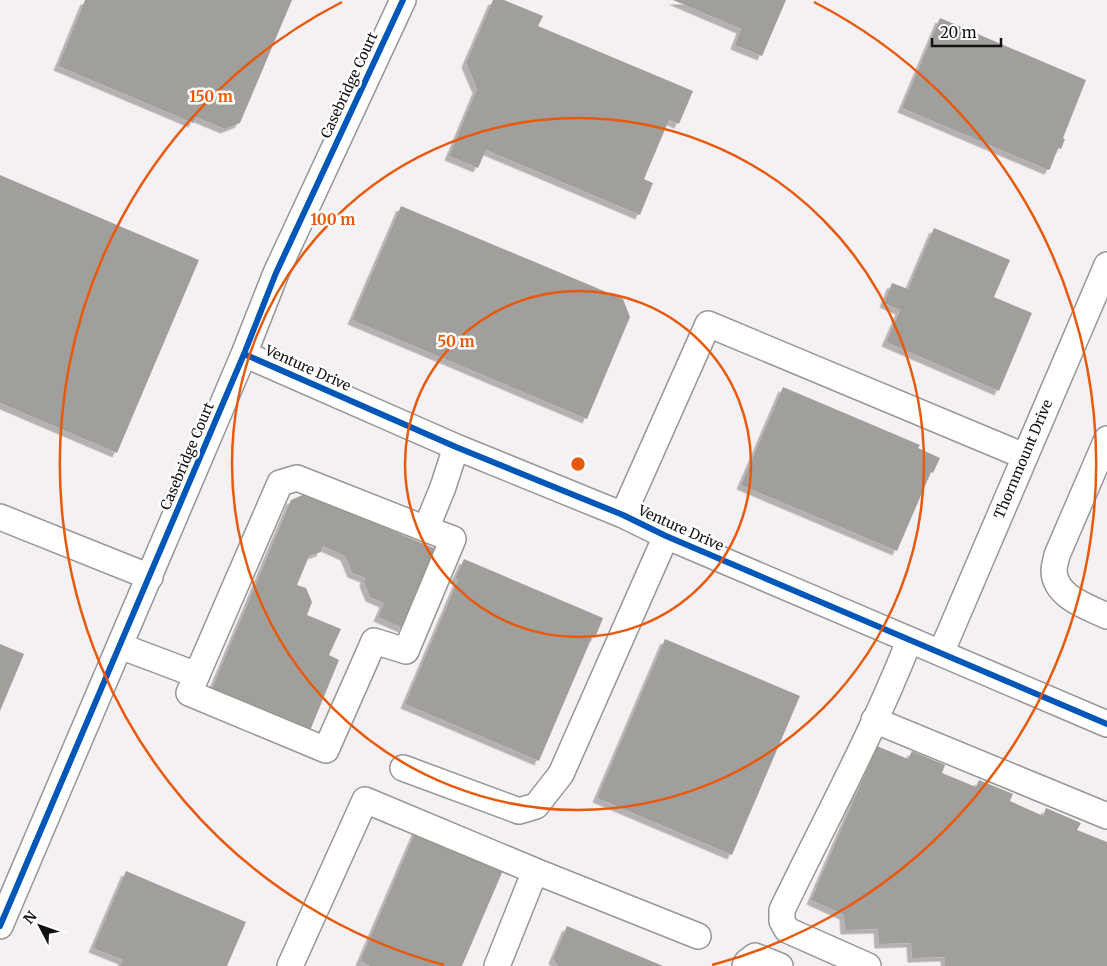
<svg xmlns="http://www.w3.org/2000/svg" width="1107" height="966" viewBox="0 0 1107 966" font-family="Merriweather,serif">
<defs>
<filter id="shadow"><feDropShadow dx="-4.5" dy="4.5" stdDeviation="0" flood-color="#0004"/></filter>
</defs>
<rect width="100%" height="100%" fill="#fdfcf7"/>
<path fill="#f5f0f3" d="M 0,0 L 1107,0 L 1107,966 L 0,966 Z"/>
<path fill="#a19f9c" filter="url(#shadow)" d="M 85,0 L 292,0 L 240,123 L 225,129 L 196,117 L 193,123 L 58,66 Z
M 493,0 L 504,0 L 543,16 L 538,26 L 693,91 L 679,124 L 669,120 L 644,179 L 653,183 L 640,215 L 486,150 L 478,168 L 449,156 L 477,89 L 466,63 Z
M 673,0 L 786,0 L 762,56 L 735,45 L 741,29 Z
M 940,18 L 1086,80 L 1063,138 L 1065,139 L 1061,149 L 1058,148 L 1050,169 L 1048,170 L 1039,166 L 902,108 Z
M 0,175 L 199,260 L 117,453 L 0,403 Z
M 401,206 L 623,299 L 630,317 L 587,419 L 352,320 Z
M 934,228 L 1010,260 L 994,297 L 1032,313 L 999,391 L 886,342 L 900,310 L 884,303 L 892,283 L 908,289 Z
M 783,387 L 920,445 L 918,448 L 940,458 L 933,473 L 931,472 L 897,551 L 741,485 Z
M 305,494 L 436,549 L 403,628 L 378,617 L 384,603 L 370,597 L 364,582 L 365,578 L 352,573 L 345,556 L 323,546 L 321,552 L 309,556 L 297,585 L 306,588 L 312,602 L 307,615 L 341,629 L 329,655 L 339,660 L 309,733 L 211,691 L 291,500 Z
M 464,559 L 603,618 L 595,638 L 592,637 L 539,761 L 405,704 L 458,580 L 455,579 Z
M 665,639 L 800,696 L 732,855 L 597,798 Z
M 0,644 L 24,654 L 0,711 Z
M 877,746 L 908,759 L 912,751 L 945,765 L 942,773 L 976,787 L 979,780 L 1013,794 L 1010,801 L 1043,816 L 1046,808 L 1081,823 L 1077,830 L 1107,842 L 1107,966 L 945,966 L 945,957 L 912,958 L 911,943 L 879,944 L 878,929 L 845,930 L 844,915 L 811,900 Z
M 418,826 L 504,868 L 462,966 L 370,966 L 360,961 Z
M 126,871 L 246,922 L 227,966 L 120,966 L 123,960 L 93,948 Z
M 567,926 L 663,966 L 558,966 L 553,959 Z"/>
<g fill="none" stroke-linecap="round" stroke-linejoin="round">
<g stroke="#979795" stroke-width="28">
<path id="minor" d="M 244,354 L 456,447 L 623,515 L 666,536 L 1107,724
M 1107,439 L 1057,555 C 1056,560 1054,566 1054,571 C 1055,597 1088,607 1107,616
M 623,515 L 708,324 L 1024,456
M 0,517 L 150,577
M 426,529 L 453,539 L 406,651 L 374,641 L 326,750 L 189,693 L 280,483 L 297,478 L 426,529 L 443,487 L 456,447
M 120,646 L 197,675
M 941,653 L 1107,265
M 874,720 L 1107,816
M 403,768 L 519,811 L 536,806 L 561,774 L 666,536
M 0,926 L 244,354 L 276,273 L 403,0
M 290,966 L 365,800 L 535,871
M 497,966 L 535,871 L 698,936
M 745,966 L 747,962 L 755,956 L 780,966
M 868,966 L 787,930 L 782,921 L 782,910 C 825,821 873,733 909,641"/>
</g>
<use href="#minor" stroke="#fffffe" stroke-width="25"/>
<g stroke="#fff" stroke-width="9">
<path id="cycleway" d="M 244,354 L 456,447 L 623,515 L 666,536 L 1107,724
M 0,926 L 244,354 L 276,273 L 403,0"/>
</g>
<use href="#cycleway" stroke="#0057b8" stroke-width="6"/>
</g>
<g fill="none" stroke="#e8590c" stroke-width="2.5">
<circle cx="578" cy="464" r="173"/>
<circle cx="578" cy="464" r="346"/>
<path d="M444 965A519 519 0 0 1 342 2M814 2A519 519 0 0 1 712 965"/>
</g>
<g text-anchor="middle" stroke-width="5" stroke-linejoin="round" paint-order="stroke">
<g font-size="14" fill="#111" stroke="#fff">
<text transform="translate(349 85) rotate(-65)" y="5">Casebridge Court</text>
<text transform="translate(308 368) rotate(24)" y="5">Venture Drive</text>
<text transform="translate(187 456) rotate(-67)" y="5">Casebridge Court</text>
<text transform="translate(1023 459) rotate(-67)" y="5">Thornmount Drive</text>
<text transform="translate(681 528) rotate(24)" y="5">Venture Drive</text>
</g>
</g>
<circle cx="578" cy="464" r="8" fill="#e8590c" stroke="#fff" stroke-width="2.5"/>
<g font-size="15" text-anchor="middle" font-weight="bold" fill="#e8590c" stroke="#fff" stroke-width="5" stroke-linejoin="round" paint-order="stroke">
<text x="211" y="102">150 m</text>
<text x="333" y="225">100 m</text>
<text x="456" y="347">50 m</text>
</g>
<g transform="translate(40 926) rotate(311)" stroke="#ffffff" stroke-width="4" paint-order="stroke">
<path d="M0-4L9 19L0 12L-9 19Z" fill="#111111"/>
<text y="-8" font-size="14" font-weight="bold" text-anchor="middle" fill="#111111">N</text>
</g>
<path d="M932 38v8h69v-8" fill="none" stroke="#111111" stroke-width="2.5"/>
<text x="940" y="38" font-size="15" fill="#111111" stroke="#ffffff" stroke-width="4" paint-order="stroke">20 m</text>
</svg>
